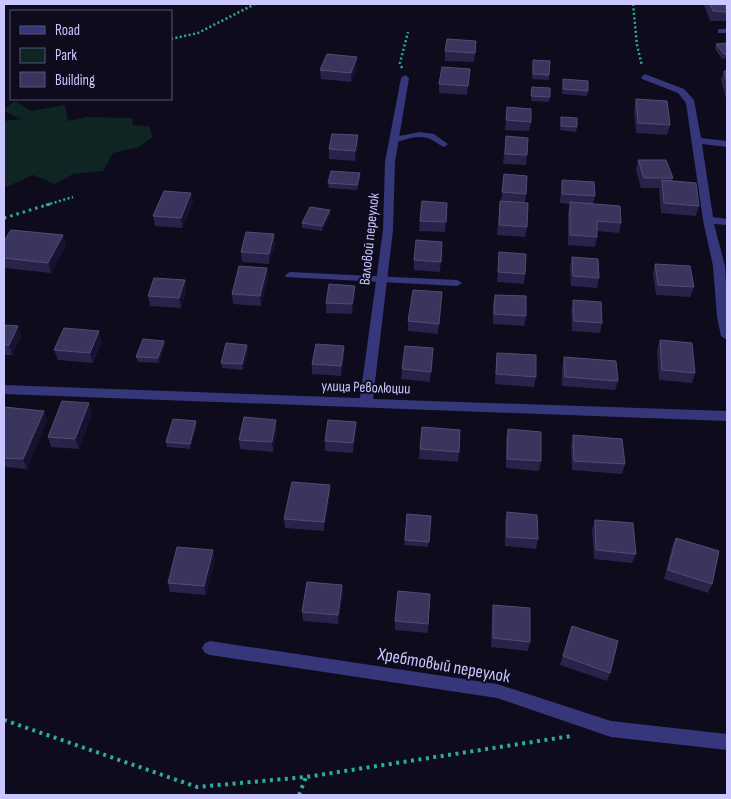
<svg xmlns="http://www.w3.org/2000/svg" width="731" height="799" viewBox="0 0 731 799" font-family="'Sofia Sans Condensed',sans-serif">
<rect width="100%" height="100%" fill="#0d0b1c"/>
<path fill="#0e2524" d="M 15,101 L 31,111 L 65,105 L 68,121 L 87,117 L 132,118 L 133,125 L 149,126 L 153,137 L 139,147 L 113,153 L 103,171 L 73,174 L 55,184 L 33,175 L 4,188 L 4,121 L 21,119 L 4,111 L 4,109 Z"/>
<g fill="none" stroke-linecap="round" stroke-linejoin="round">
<path stroke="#2caca0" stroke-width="2.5" stroke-dasharray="2 2.5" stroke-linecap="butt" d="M 633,4 L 637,45 L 642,66
M 171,39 L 198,33 L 255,4
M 402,68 L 400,63 L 408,32
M 46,205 L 73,197"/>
<path stroke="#2caca0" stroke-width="3" stroke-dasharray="2.5 4" stroke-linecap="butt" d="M 4,218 L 50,204"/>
<path stroke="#2caca0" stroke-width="4" stroke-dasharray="3 4.5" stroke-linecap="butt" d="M 4,720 L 197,787 L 306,777 L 571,736
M 299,795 L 306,777"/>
<path fill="#36367b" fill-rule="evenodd" d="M 420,132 L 434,134 L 448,144 L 444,147 C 439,145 435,141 430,139 C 418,134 405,140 394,143 L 390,140 L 399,136 Z
M 290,272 L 457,280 L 462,283 L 457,286 L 286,277 L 285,275 Z"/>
<path fill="#36367b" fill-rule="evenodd" d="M 718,29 L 727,29 L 727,33 L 718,33 Z
M 645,74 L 684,89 L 694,100 L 701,138 L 727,141 L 727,147 L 702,144 L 713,217 L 727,219 L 727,225 L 714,224 L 725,266 L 727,299 L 727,340 L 721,336 L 717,317 L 713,266 L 703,220 L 686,103 L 678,93 L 642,79 L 641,77 Z
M 405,75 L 409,78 L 395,162 L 393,230 L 373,399 L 727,411 L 727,421 L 4,394 L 4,385 L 360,398 L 383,230 L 385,162 L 401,78 Z
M 210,641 L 497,684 L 611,721 L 727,734 L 727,750 L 611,737 L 497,698 L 210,655 L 205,653 L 202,648 L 205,643 Z"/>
</g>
<path fill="#29234a" d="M 704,4 L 725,4 L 727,9 L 727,15 L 726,21 L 710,21 Z
M 476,41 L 474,62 L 445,61 L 445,51 Z
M 727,43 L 727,58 L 722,59 L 715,49 L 716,44 Z
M 357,57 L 357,67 L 351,82 L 321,79 L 320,70 Z
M 533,60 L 549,75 L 549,80 L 532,79 Z
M 470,69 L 467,95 L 439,93 L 439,84 Z
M 724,71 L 727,71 L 727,102 L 721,80 Z
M 563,79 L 588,91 L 587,96 L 562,94 Z
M 532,87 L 550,97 L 549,102 L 531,101 Z
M 636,99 L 670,125 L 667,135 L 636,133 L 634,109 Z
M 507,107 L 531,122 L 529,131 L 505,130 Z
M 561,117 L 577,127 L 576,132 L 560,130 Z
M 358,135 L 358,145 L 355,161 L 329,159 L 329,149 Z
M 506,136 L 527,155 L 526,165 L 503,164 Z
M 638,160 L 673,178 L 672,181 L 699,206 L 696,216 L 661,213 L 659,190 L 660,188 L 641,188 L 636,170 Z
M 360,173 L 360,178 L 357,190 L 329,188 L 328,183 Z
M 504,174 L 526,194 L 525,203 L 527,227 L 525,237 L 497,235 L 499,211 L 500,201 L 501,201 Z
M 562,180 L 595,196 L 593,204 L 621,223 L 619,233 L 597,231 L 597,237 L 595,247 L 568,245 L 568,212 L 570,204 L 560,203 L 561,190 Z
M 191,193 L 193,203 L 182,228 L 155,226 L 153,216 Z
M 447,203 L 445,232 L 419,231 L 420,221 Z
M 330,215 L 322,231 L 302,228 L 302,223 Z
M 274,234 L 275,244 L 269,264 L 242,262 L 241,252 Z
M 63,235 L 66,245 L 51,273 L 4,268 L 4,241 Z
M 442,242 L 440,272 L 414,270 L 414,260 Z
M 499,252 L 525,274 L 524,284 L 497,282 Z
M 572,257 L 599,278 L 597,288 L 571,286 L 570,267 Z
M 655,264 L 694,287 L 690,297 L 656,295 L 653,274 Z
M 267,268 L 268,278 L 261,306 L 233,304 L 232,294 Z
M 185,280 L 186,290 L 181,308 L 150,306 L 148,296 Z
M 442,292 L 438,334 L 408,331 L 408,321 Z
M 495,295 L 526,316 L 524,326 L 493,324 L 493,305 Z
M 355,296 L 352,314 L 326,313 L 326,303 Z
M 573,300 L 602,323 L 600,333 L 572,331 L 571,310 Z
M 4,325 L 18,326 L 21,336 L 12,355 L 4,355 Z
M 660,340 L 695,373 L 692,383 L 659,380 L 657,350 Z
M 102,341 L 93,363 L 58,360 L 54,350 Z
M 164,341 L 165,346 L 159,363 L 138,362 L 136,357 Z
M 433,348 L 430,382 L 401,379 L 402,369 Z
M 248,350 L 243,370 L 222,368 L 221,363 Z
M 497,353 L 536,377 L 534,387 L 495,384 L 496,363 Z
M 344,356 L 341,376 L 312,374 L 312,364 Z
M 564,357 L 618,381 L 615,390 L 562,386 L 562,367 Z
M 4,407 L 44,411 L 47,420 L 27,469 L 4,467 Z
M 92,413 L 79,449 L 51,447 L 48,437 Z
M 356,422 L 356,432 L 353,453 L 325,451 L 325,441 Z
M 197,426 L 190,449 L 167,447 L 166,442 Z
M 422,427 L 459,452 L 458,462 L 419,459 Z
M 508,429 L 541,461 L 539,471 L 506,468 L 506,439 Z
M 277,430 L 273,452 L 240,449 L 239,440 Z
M 573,435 L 625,464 L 622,474 L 572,470 L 571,445 Z
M 330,494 L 324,531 L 285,528 L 284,519 Z
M 507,512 L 538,539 L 536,549 L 505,546 L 505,522 Z
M 407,514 L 431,516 L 428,547 L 404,545 Z
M 595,520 L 636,554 L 632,563 L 594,559 L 592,530 Z
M 676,538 L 712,584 L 708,593 L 664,579 L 672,547 Z
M 215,559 L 206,595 L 170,592 L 168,583 Z
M 342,585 L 343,594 L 338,624 L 303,621 L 302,612 Z
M 430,594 L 428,633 L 395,630 L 395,621 Z
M 493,605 L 530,642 L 528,651 L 491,647 L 492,614 Z
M 572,626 L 610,673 L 607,681 L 560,665 Z"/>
<path fill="#17122f" d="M 357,57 L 357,67 L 351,82 L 351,73 Z
M 358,135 L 358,145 L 355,161 L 355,151 Z
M 191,193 L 193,203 L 182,228 L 181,218 Z
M 330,210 L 330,215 L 322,231 L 322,226 Z
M 274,234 L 275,244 L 269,264 L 269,254 Z
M 63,235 L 66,245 L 51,273 L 48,263 Z
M 267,268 L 268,278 L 261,306 L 260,296 Z
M 185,280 L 186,290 L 181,308 L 179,298 Z
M 355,286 L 355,296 L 352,314 L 352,304 Z
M 18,326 L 21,336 L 12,355 L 9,345 Z
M 99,331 L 102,341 L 93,363 L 90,353 Z
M 164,341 L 165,346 L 159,363 L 158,358 Z
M 247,345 L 248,350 L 243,370 L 242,364 Z
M 344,346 L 344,356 L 341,376 L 341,366 Z
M 89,403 L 92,413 L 79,449 L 75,439 Z
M 44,411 L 47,420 L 27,469 L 23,459 Z
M 276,420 L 277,430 L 273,452 L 272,442 Z
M 196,421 L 197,426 L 190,449 L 190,444 Z
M 356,422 L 356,432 L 353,453 L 353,443 Z
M 330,485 L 330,494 L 324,531 L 324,522 Z
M 213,550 L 215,559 L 206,595 L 204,586 Z
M 342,585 L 343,594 L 338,624 L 338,615 Z"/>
<path fill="#3a355d" stroke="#514c76" d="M 710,4 L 725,4 L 727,12 L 713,11 Z
M 447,39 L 476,41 L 475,53 L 445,51 Z
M 727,43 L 727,54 L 724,54 L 716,44 Z
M 327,54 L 357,57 L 351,73 L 320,70 Z
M 533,60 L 550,61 L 549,75 L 533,74 Z
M 442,67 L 470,69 L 468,86 L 439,84 Z
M 724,71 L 727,71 L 727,83 Z
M 563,79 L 588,81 L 588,91 L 563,89 Z
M 532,87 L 550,88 L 550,97 L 531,96 Z
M 636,99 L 667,101 L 670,125 L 638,123 Z
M 507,107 L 531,109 L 531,122 L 506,120 Z
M 561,117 L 577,118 L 577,127 L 561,126 Z
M 332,134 L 358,135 L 355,151 L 329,149 Z
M 506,136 L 528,138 L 527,155 L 505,154 Z
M 638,160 L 666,160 L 673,178 L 644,178 Z
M 331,171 L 360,173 L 357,185 L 328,183 Z
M 504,174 L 527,176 L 526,194 L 502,192 Z
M 562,180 L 594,182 L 595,196 L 562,194 Z
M 662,180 L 696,183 L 699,206 L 664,203 Z
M 164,191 L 191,193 L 181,218 L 153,216 Z
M 422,201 L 447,203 L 446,222 L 420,221 Z
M 500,201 L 528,203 L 527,227 L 499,225 Z
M 570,202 L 620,206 L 621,223 L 597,221 L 597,237 L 570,235 Z
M 310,207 L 330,210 L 322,226 L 302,223 Z
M 11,230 L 63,235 L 48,263 L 4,258 L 4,241 Z
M 246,232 L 274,234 L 269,254 L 241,252 Z
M 416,240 L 442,242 L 441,262 L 414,260 Z
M 499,252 L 526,254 L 525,274 L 498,272 Z
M 572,257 L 598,259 L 599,278 L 573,276 Z
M 655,264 L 690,266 L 694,287 L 658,285 Z
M 239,266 L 267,268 L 260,296 L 232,294 Z
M 154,278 L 185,280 L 179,298 L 148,296 Z
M 329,284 L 355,286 L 352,304 L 326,303 Z
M 413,290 L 442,292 L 439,324 L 408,321 Z
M 495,295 L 526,296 L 526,316 L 494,314 Z
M 573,300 L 601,302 L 602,323 L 574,321 Z
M 4,325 L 18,326 L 9,345 L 4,345 Z
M 64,328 L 99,331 L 90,353 L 54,350 Z
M 143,339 L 164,341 L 158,358 L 136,357 Z
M 660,340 L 692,343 L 695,373 L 662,370 Z
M 226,343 L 247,345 L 242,364 L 221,363 Z
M 316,344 L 344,346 L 341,366 L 312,364 Z
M 405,346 L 433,348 L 431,372 L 402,369 Z
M 497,353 L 536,355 L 536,377 L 496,374 Z
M 564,357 L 616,361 L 618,381 L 565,377 Z
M 62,401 L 89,403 L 75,439 L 48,437 Z
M 4,407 L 44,411 L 23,459 L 4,458 Z
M 244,417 L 276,420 L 272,442 L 239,440 Z
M 173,419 L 196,421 L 190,444 L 166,442 Z
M 328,420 L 356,422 L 353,443 L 325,441 Z
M 422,427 L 460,430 L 459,452 L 420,449 Z
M 508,429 L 541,432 L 541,461 L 507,459 Z
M 573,435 L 622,439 L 625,464 L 574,461 Z
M 292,482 L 330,485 L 324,522 L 284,519 Z
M 507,512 L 537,515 L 538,539 L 507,537 Z
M 407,514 L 431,516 L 429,542 L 405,540 Z
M 595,520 L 633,523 L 636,554 L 596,550 Z
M 676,538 L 719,551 L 712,584 L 668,570 Z
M 177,547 L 213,550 L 204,586 L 168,583 Z
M 307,582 L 342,585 L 338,615 L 302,612 Z
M 398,591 L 430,594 L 428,624 L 395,621 Z
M 493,605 L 530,608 L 530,642 L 493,638 Z
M 572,626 L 618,641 L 610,673 L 563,656 Z"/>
<g text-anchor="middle" stroke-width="4" stroke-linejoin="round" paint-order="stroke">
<g font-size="15" fill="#cac6ff" stroke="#0d0b1c">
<text transform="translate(369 239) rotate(-84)" y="5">Валовой переулок</text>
<text transform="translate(366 387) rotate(2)" y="5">улица Революции</text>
</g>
<g font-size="18" fill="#cac6ff" stroke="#0d0b1c">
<text transform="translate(444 665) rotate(10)" y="6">Хребтовый переулок</text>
</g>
</g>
<rect width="731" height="799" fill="none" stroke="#cac6ff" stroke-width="10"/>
<rect x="10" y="10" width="162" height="90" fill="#0d0b1c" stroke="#595677"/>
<rect x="20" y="26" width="25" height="8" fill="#36367b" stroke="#595677"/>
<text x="55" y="35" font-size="15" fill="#cac6ff">Road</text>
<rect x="20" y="48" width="25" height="15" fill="#0e2524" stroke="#595677"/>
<text x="55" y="60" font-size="15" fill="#cac6ff">Park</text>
<rect x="20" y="72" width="25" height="15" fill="#3a355d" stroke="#595677"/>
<text x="55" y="85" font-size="15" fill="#cac6ff">Building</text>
</svg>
